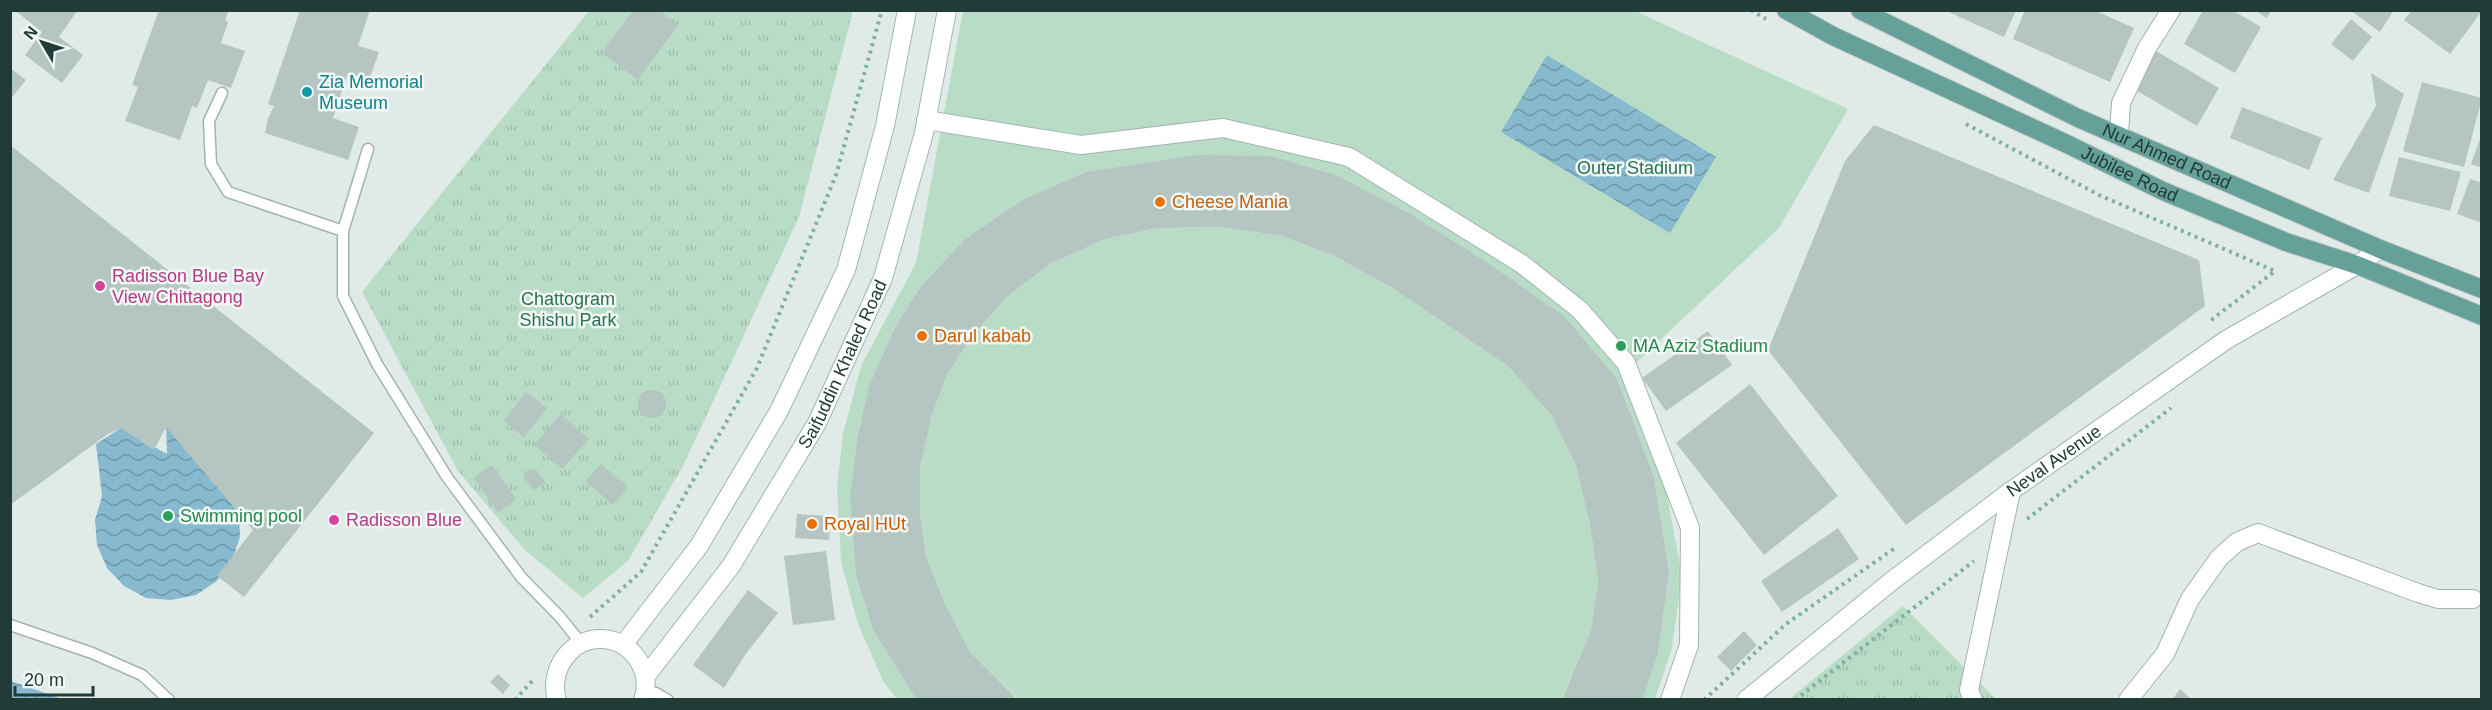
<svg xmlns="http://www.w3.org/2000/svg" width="2492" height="710" viewBox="0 0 2492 710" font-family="Arial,sans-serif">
<defs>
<pattern id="grass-tufts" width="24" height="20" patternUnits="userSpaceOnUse" patternTransform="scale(1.5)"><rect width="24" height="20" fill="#b9dcc7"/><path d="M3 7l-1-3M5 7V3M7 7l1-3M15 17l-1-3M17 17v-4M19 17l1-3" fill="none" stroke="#9fbeac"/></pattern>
<pattern id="water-waves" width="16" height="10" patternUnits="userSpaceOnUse" patternTransform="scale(1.5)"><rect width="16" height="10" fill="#88bacf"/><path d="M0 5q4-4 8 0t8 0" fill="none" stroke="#6f98a9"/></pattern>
</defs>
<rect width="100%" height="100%" fill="#e0ebe7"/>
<path fill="url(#grass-tufts)" d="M 589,11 L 853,11 L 799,217 L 683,466 L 628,561 L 583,598 L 525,550 L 458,471 L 362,292 Z
M 1903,606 L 1996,699 L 1788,700 Z"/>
<path fill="#b9dcc7" d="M 963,11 L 1635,11 L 1848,109 L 1779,228 L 1622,376 L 1662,468 L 1682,576 L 1672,648 L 1655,699 L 1642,699 L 1658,654 L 1669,572 L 1654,477 L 1617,379 L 1145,164 L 1086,172 L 1022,200 L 965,239 L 921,286 L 895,327 L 869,386 L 857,439 L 850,497 L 856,575 L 873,630 L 917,699 L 898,700 L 884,683 L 858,624 L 841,562 L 837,488 L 843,434 L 861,366 L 916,263 Z
M 1221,227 L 1282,236 L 1335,256 L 1394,289 L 1508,366 L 1552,416 L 1576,466 L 1590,524 L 1598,581 L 1591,630 L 1562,699 L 1018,699 L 970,652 L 945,604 L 926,556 L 920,514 L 920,467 L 932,415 L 947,375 L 972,336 L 1007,297 L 1050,264 L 1105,239 L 1158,228 Z"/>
<path fill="url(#water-waves)" d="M 1547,55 L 1716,157 L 1670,233 L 1501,132 Z
M 166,427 L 213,470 L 239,512 L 240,537 L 232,561 L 217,581 L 196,595 L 171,600 L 146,598 L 124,586 L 107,568 L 97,545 L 95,520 L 102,496 L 96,444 L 121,428 L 167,454 Z
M 11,681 L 62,699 L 11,699 Z"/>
<path fill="#b5c5c1" d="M 18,10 L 77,11 L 59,37 L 83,55 L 62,83 L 25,55 L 42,32 L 17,12 Z
M 159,10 L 229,10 L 225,20 L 228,22 L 221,43 L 245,51 L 231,88 L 208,80 L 197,108 L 192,106 L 180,140 L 125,121 L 138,87 L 132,85 Z
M 300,10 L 370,10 L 358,46 L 379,52 L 369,80 L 348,73 L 333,118 L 359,127 L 348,160 L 265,133 L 268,118 L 274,106 L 268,104 Z
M 633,10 L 659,10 L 678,25 L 638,80 L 602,53 Z
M 1944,10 L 2016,10 L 2004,37 Z
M 2025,10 L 2094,10 L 2134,28 L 2110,82 L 2013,39 Z
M 2203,10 L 2232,10 L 2261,27 L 2235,73 L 2184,44 Z
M 2254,10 L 2271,10 L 2267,18 Z
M 2350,10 L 2394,10 L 2380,32 Z
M 2412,10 L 2482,10 L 2482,11 L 2450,54 L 2404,20 Z
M 2351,19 L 2372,37 L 2353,61 L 2331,44 Z
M 2156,51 L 2219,88 L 2197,126 L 2134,89 Z
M 10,68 L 26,80 L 10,100 Z
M 2371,73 L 2404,94 L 2369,193 L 2333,180 L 2376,106 Z
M 2422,82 L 2482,98 L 2464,167 L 2403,151 Z
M 2242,107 L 2322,138 L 2309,170 L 2230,138 Z
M 1874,125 L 2199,260 L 2205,306 L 1906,525 L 1768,350 L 1845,161 Z
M 2481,136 L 2482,136 L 2482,168 L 2471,164 Z
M 10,145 L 374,433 L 244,597 L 217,576 L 253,530 L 166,427 L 154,450 L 121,428 L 108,434 L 10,505 Z
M 1197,155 L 1270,156 L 1336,175 L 1412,215 L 1491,265 L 1565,317 L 1617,379 L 1654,477 L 1669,572 L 1658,654 L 1642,700 L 1562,700 L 1591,630 L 1598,581 L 1590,524 L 1576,466 L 1552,416 L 1508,366 L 1394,289 L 1335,256 L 1282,236 L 1221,227 L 1158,228 L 1105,239 L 1050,264 L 1007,297 L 972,336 L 947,375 L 932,415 L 920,467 L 920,514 L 926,556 L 945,604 L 970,652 L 1018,700 L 917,700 L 873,630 L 856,575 L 850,497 L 857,439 L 869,386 L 895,327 L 921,286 L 965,239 L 1022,200 L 1086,172 Z
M 2399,157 L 2461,172 L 2450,211 L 2389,196 Z
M 2470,179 L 2482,183 L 2482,223 L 2457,214 Z
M 1708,331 L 1732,365 L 1666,411 L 1642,378 Z
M 1750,384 L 1838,496 L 1764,555 L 1676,443 Z
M638 404a14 14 0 1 1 28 0a14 14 0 1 1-28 0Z
M 526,392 L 547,408 L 524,437 L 504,421 Z
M 561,414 L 589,439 L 562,469 L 534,445 Z
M 601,464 L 628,487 L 613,505 L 585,481 Z
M 492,465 L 516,499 L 498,513 L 474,478 Z
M 535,468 L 546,483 L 533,490 L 523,476 Z
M 797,514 L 831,516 L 829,540 L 795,538 Z
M 1838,528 L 1859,559 L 1782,612 L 1761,581 Z
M 826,551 L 835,620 L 793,625 L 784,556 Z
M 748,590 L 778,613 L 745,655 L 724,688 L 693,665 Z
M 1744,631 L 1757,645 L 1731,671 L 1717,657 Z
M 498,674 L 510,685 L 503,694 L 490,682 Z
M 2180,689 L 2192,700 L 2172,700 Z"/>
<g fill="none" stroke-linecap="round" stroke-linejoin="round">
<g stroke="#a3b3af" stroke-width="13">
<path id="service" d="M 222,93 L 209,121 L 211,164 L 228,192 L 343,231 L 343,296 L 377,364 L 447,477 L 521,577 L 560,617 L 581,643
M 343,231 L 368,149
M 10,625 L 92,653 L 142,675 L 169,700
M 646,692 L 656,693 L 668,700"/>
</g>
<g stroke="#a3b3af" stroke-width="20">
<path id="minor" d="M 926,120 L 1081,145 L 1223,128 L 1349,157 L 1522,264 L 1580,310 L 1626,363 L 1690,528 L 1689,645 L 1670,700
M 2119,134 L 2121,103 L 2147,48 L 2171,10
M 1973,700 L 1969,690 L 2011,491
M 2128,700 L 2165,654 L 2190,599 L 2219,558 L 2237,542 L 2258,533 L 2418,593 L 2438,599 L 2473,599"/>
</g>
<g stroke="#9fb6b1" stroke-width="20">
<g id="secondary">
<path d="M 623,645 L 699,546 L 779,411 L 846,270 L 885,126 L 907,10"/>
<path id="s1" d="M 646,676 L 731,566 L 817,423 L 883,278 L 924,133 L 947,10"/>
<path d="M 557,700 C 548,670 571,637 603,639 C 633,641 653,672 643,700"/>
<path id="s2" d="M 1746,700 L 1893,580 L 2011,491 L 2226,340 L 2357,265 L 2380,249"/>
</g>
</g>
<g stroke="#c1c8c7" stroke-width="20">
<g id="primary">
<path id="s3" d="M 1786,10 L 1833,36 L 2067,144 L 2163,191 L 2286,242 L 2357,265 L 2482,316"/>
<path id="s4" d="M 1860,10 L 2078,118 L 2380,249 L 2482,289"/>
</g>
</g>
<path stroke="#81aea6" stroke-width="4" stroke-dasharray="3 4.5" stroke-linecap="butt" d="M 1751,10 L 1766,19
M 1966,124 L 2099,195 L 2275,271 L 2210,321
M 2027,519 L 2171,408
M 590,617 L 641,572 L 757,368 L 836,175 L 882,10
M 515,700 L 533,680
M 1704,700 L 1786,624 L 1895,548
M 1795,700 L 1974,561"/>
<use href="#service" stroke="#fff" stroke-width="10"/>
<use href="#minor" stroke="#fff" stroke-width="18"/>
<use href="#secondary" stroke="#fff" stroke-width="18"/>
<use href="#primary" stroke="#65a099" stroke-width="18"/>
</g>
<circle fill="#0f9aa8" stroke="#f0f7f5" stroke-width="2" cx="307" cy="92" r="6"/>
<g fill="#e8710a" stroke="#f0f7f5" stroke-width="2">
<circle cx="1160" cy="202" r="6"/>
<circle cx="922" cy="336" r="6"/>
<circle cx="812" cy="524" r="6"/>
</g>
<g fill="#d1479c" stroke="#f0f7f5" stroke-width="2">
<circle cx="100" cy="286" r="6"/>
<circle cx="334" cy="520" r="6"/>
</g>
<g fill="#2e9e5b" stroke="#f0f7f5" stroke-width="2">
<circle cx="1621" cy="346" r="6"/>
<circle cx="168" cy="516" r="6"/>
</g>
<g text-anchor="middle" stroke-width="5" stroke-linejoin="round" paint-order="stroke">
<g font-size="18" fill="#0d838f" stroke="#f0f7f5" text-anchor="start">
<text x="319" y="88">Zia Memorial<tspan x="319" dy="21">Museum</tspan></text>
</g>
<g font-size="18" fill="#213b37" stroke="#f0f7f5">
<text dy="6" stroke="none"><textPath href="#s4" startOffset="340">Nur Ahmed Road</textPath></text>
<text dy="6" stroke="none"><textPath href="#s3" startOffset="381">Jubilee Road</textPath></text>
<text dy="6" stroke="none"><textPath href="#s1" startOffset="370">Saifuddin Khaled Road</textPath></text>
<text dy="6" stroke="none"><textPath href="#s2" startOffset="390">Neval Avenue</textPath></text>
</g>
<g font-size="18" fill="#2c7150" stroke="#f0f7f5">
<text x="1635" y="174">Outer Stadium</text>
<text x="568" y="305">Chattogram<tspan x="568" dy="21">Shishu Park</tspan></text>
</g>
<g font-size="18" fill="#c56008" stroke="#f0f7f5" text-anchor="start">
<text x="1172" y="208">Cheese Mania</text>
<text x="934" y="342">Darul kabab</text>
<text x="824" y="530">Royal HUt</text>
</g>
<g font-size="18" fill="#b23c85" stroke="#f0f7f5" text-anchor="start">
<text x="112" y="282">Radisson Blue Bay<tspan x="112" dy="21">View Chittagong</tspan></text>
<text x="346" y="526">Radisson Blue</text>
</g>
<g font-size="18" fill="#27864d" stroke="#f0f7f5" text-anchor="start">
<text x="1633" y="352">MA Aziz Stadium</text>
<text x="180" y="522">Swimming pool</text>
</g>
</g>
<rect width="2492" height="710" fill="none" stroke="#213b37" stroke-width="24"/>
<g transform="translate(42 42) rotate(309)" stroke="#f0f7f5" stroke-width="4.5" paint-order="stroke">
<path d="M0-4.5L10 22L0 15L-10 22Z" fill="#213b37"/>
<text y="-9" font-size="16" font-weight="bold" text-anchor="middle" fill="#213b37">N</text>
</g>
<path d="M15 686v9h78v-9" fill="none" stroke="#213b37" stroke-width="3"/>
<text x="24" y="686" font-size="18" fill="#213b37" stroke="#f0f7f5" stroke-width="4.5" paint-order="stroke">20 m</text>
</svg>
